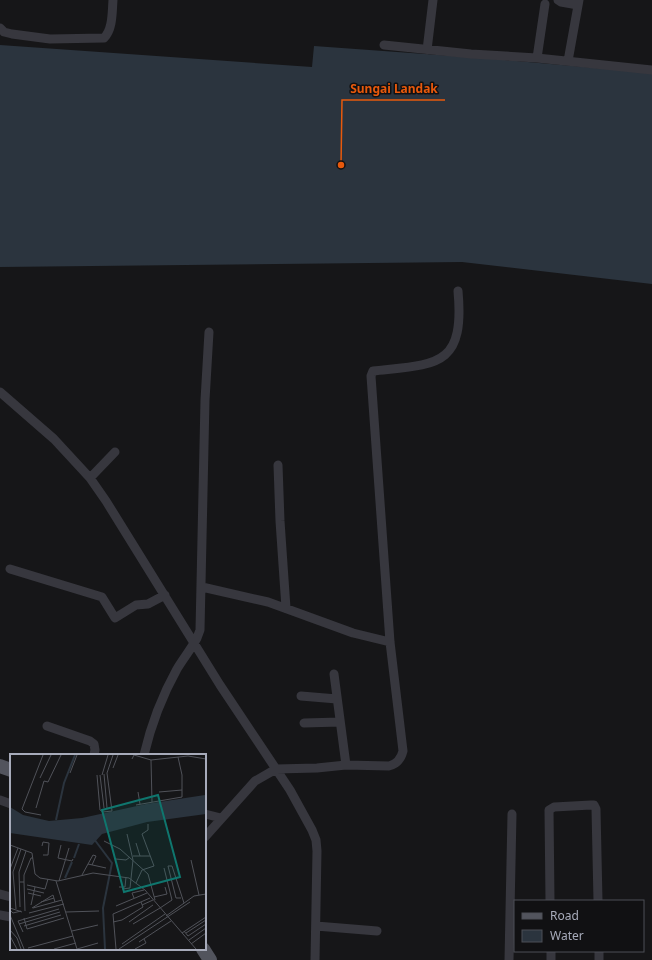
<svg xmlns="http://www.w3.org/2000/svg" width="652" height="960" viewBox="0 0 652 960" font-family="'Noto Sans',sans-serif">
<rect width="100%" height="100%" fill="#161618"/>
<path fill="#2b343e" d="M 0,45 L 312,67 L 314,46 L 494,59 L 652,73 L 652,284 L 462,262 L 0,267 Z"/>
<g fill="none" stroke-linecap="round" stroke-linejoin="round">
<path stroke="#37373e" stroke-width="9" d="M 558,0 L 561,2 L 578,5
M 0,28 L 4,32 L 12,34 L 50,39 L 104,38 C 113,29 112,12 113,0
M 384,45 L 471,54 L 537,58 L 652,70
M 427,50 L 433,0
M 537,58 L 545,4
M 568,61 L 579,0
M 0,392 L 54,439 L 90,478 L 106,501 L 220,685 L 290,790 L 312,830 L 316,840 L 317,851 L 315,960
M 278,465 L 280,521 L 286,608
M 90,478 L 115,452
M 10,569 L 102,597 L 115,618 L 136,605 L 148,604 L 165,595
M 202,587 L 268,602 L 353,633 L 390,642
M 334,674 L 346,765
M 301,696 L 337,699
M 304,723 L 340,722
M 47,726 L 90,741 L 94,744 L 95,750 L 94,755
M 144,755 C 151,725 162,696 177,669 C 183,659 191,649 197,638 L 200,630 L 205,400 L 209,332
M 0,800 L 11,804
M 205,814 L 221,818
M 205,837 L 255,781 L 276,769 L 317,768 L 346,765 L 389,766 C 397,764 401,759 403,751 L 390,642 L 371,376 L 373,371 C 436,364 465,368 458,291
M 0,894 L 11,897
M 550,901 L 549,810 L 554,807 L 591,805 L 594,805 L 596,809 L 598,901
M 0,915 L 11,917
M 316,926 L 377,931
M 551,951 L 551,960
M 599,951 L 599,960
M 509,960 L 512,814"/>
<path stroke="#52545d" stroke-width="14" d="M 0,766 L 11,770
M 203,949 L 210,960"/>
</g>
<g transform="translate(10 754)">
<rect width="196" height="196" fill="#161618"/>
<path d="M 195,41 L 196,60 L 137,68 L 92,80 L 82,91 L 0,79 L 0,53 L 13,61 L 39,67 L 72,64 L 136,50 Z" fill="#2b343e"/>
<path fill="none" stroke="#2b343e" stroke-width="2" d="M 46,66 L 54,29 L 65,1M 84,85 L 102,109 L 93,154 L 95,195M 64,104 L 69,90M 55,124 L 62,108"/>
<path fill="none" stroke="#505259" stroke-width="1" d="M 122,5 L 124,1 L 141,6 L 178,2 L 196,5M 141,6 L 142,48M 103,14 L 108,1M 60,19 L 67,1M 94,20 L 97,54M 87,21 L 90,56 L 93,58 L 102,57 L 97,19 L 103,1M 90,21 L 94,54M 92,21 L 98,1M 30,24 L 41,1M 128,38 L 130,50M 149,38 L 172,36M 126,51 L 172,43 L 172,21 L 168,3M 26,54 L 34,27 L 38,28 L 51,1M 31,61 L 15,58 L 12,55 L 33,1M 94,87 L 110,95 L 138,120 L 145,146M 126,89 L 130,102M 0,91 L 22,99 L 25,120 L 30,124 L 48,127 L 83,119 L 119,124 L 135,136 L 186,195M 51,91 L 48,104 L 62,107 L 63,105M 32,92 L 33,88 L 39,89 L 38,101 L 33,101M 123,102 L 140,102M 106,105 L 116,106 L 120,103M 181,106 L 189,141M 78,110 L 83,101 L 86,102 L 82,111M 0,115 L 8,94M 72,121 L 78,110 L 96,114M 0,127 L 0,152M 46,127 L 67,195M 49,127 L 59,94M 10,128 L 14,128 L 15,157M 14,128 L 14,121 L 21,104 L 23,104M 126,129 L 132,116 L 144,112 L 132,80 L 138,76 L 138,70M 17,131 L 35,135 L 38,125M 109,133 L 115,133 L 116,123M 17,135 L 34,139M 112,135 L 120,134 L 123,106 L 117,80M 18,139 L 31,142M 144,143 L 157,140 L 155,133M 124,144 L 122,139 L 134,136M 171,144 L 166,144 L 158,112 L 162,112 L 174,149M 31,148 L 44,144M 21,151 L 25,133M 132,151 L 143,146M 106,152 L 137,139M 10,153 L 9,118 L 16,97M 0,154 L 12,158M 22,154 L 43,141 L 45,148M 23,154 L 52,146M 150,154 L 162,146 L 154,114M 6,155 L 3,118 L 11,95M 0,156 L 3,159 L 11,157M 56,158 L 89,157M 19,159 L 54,150M 0,161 L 14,195M 156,162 L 184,142 L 196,140M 14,164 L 17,175 L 54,164M 103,168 L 112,166 L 133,153 L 131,148M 119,168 L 143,151M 9,170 L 50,158M 123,170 L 150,154M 14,172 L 51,161M 0,176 L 7,184 L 11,195M 62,177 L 88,171M 174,177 L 178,182 L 196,170M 13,178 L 8,167 L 49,155M 172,179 L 196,163M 176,179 L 196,166M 0,182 L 7,195M 179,186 L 196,174M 129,188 L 161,167M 112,190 L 155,160M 181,190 L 196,179M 18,194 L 63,182M 44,195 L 66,189M 67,195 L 88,189M 106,195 L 103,160 L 140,144M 109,195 L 180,148M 125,195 L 136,189 L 134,185"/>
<path fill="#0f766e" fill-opacity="0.15" stroke="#0f766e" stroke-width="2" d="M 148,41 L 170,123 L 114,138 L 92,56 Z"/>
<rect width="196" height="196" fill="none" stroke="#a7abba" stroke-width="2"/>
</g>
<path fill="none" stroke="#e8590c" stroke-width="1.5" d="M341 165L342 100H445"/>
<circle fill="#e8590c" stroke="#111113" stroke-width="1.5" cx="341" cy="165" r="4"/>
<g font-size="12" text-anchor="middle" font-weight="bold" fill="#e8590c" stroke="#111113" stroke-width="3" stroke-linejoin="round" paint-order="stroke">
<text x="394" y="93">Sungai Landak</text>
</g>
<rect x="514" y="900" width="130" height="52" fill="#111113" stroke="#4d4f56"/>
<rect x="522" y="913" width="20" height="6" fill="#52545d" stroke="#4d4f56"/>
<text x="550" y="920" font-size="12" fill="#a7abba">Road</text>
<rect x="522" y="930" width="20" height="12" fill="#2b343e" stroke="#4d4f56"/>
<text x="550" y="940" font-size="12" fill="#a7abba">Water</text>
</svg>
